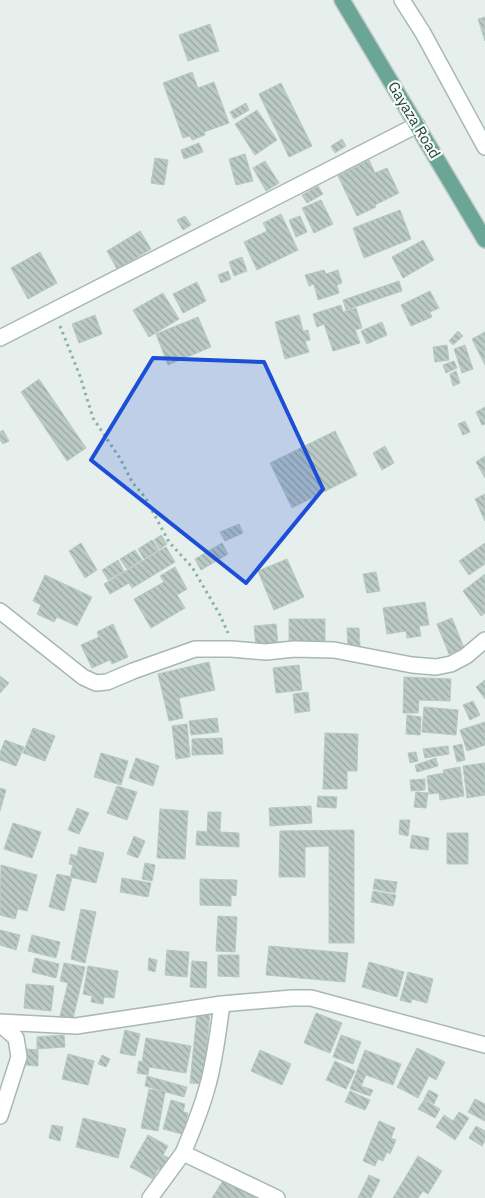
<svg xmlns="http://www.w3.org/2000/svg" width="485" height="1198" viewBox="0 0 485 1198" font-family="'IBM Plex Sans',sans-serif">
<defs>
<pattern id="building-back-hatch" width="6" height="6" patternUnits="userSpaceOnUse" patternTransform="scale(1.25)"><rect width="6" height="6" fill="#bbcac4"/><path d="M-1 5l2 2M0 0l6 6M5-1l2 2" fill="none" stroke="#98a6a0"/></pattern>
</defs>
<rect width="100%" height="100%" fill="#e6efeb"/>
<path fill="url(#building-back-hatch)" stroke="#b8c9c2" d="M 485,17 L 485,41 L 478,19 Z
M 210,24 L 219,51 L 188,61 L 179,35 Z
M 192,72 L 198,88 L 214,82 L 229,123 L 204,132 L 205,135 L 192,140 L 190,136 L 183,138 L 163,83 Z
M 281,83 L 312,146 L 289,157 L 259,94 Z
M 246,103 L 249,110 L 234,119 L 230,112 Z
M 257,110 L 277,140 L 255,155 L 235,124 Z
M 342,139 L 346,146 L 335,153 L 331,146 Z
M 199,143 L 203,152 L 184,159 L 181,150 Z
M 245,154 L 253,181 L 236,185 L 229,159 Z
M 155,158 L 168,160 L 164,185 L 151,183 Z
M 369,160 L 375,173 L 387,168 L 399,193 L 375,205 L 376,207 L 357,216 L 338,176 Z
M 265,161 L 279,183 L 266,191 L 253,168 Z
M 318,186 L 323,194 L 307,203 L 302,195 Z
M 321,200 L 333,224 L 314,233 L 302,208 Z
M 400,210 L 411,239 L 364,258 L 353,228 Z
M 281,214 L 298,250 L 257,270 L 244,242 L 267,231 L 263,223 Z
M 185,216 L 191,225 L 183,230 L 177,220 Z
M 300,216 L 307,232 L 296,237 L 289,220 Z
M 140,231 L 151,249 L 117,269 L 107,251 Z
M 423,240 L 434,260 L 403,278 L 392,257 Z
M 40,252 L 57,283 L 28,299 L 11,268 Z
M 242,257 L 247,271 L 234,276 L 229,262 Z
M 324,270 L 326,274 L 338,270 L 342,283 L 337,285 L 339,293 L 318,300 L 314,284 L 309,286 L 305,275 Z
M 228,271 L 231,279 L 221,283 L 218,275 Z
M 399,281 L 402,291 L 346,310 L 343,300 Z
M 197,282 L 206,301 L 183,313 L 173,294 Z
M 430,291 L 439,308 L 430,312 L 432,317 L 411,326 L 401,305 Z
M 163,293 L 179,319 L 149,337 L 133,310 Z
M 341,305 L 343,312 L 356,308 L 362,328 L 355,330 L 360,343 L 333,351 L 324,324 L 317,327 L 313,314 Z
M 95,315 L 102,334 L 79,343 L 72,324 Z
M 299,315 L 303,331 L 308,330 L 310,340 L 305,341 L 309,352 L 285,359 L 275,322 Z
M 198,317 L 211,347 L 168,365 L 156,334 Z
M 382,322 L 387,335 L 367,344 L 361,331 Z
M 458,331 L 463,336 L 453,345 L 449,341 Z
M 485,332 L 485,365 L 472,339 Z
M 447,345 L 449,360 L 435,362 L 433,347 Z
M 465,345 L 473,369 L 462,373 L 454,349 Z
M 454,361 L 457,368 L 446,373 L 443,365 Z
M 456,371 L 460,383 L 453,386 L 450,374 Z
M 39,379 L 86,448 L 67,461 L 21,392 Z
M 485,407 L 485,424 L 482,425 L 476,412 Z
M 465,421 L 470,432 L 463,435 L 458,424 Z
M 3,430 L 9,441 L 3,444 L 0,440 L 0,432 Z
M 335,431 L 357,475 L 292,508 L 270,463 Z
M 385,446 L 394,463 L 382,470 L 373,453 Z
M 485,456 L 485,478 L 476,462 Z
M 485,494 L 485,521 L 475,499 Z
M 239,524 L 243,533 L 225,541 L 220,532 Z
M 161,535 L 167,544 L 160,549 L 154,540 Z
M 152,540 L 159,550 L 144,559 L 138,549 Z
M 81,543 L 97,570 L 85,578 L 69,551 Z
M 222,543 L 228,554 L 201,570 L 195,559 Z
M 485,543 L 485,564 L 469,575 L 459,561 Z
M 166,547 L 175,562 L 132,588 L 129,583 L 110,594 L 104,584 Z
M 135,550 L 142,560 L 127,569 L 120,559 Z
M 287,559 L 304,597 L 274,610 L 258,571 Z
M 118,560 L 124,571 L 108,580 L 102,570 Z
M 175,567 L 187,589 L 177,595 L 185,608 L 151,628 L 134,599 L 164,582 L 160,576 Z
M 376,572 L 380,591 L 367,593 L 363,574 Z
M 485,574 L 485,613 L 481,616 L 463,591 Z
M 45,575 L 92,597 L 77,626 L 57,617 L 54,622 L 37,614 L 41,605 L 33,601 Z
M 425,602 L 429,625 L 419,626 L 421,636 L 407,638 L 406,631 L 387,634 L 383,608 Z
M 452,618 L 464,648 L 449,654 L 437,624 Z
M 289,619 L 325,619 L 325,642 L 289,641 Z
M 113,624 L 128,657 L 112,664 L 110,660 L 92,668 L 81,645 L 99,637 L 97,632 Z
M 276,624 L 278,644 L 256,647 L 254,626 Z
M 347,628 L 359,628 L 360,646 L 348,647 Z
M 209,662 L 215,690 L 179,698 L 183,718 L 169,721 L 158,674 Z
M 299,665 L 302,690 L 276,693 L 273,668 Z
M 0,676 L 9,683 L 0,693 Z
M 404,677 L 451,679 L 450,701 L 419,700 L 418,713 L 403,713 Z
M 485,680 L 485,699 L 476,687 Z
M 308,692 L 310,711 L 295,713 L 293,694 Z
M 473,701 L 480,715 L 470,720 L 463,705 Z
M 424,707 L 458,710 L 456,735 L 422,732 Z
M 407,715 L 421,717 L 420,735 L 406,734 Z
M 217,718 L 219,732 L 191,735 L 189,721 Z
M 485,722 L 485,745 L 467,751 L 460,730 Z
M 187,724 L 190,757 L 176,759 L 172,726 Z
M 33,728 L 55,736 L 45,761 L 23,753 Z
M 325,733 L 358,734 L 357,771 L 347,771 L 347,789 L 323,789 Z
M 222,738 L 223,754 L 192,755 L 192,739 Z
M 5,740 L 24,747 L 16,766 L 0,760 L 0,753 Z
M 462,744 L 465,760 L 457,762 L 453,746 Z
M 448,746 L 449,754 L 425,758 L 423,749 Z
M 416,752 L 418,761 L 410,763 L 408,753 Z
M 101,753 L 128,761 L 121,785 L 94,777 Z
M 136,758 L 159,766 L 153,786 L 129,778 Z
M 436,758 L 438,766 L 417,772 L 415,765 Z
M 485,763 L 485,795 L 467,798 L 463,766 Z
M 460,767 L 464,796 L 440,800 L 439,793 L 429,794 L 427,776 L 444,773 L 443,770 Z
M 425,779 L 425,790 L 411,791 L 410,780 Z
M 117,786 L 137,792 L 127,820 L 107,813 Z
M 0,788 L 6,790 L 0,811 Z
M 416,792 L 428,793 L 426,808 L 414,807 Z
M 318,796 L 337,797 L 336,808 L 317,807 Z
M 311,806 L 312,823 L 270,826 L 269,808 Z
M 77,808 L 89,813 L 79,834 L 68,830 Z
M 160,809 L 188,811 L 185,859 L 157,858 Z
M 208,812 L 221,812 L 220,832 L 239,833 L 239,847 L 196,845 L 197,831 L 207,832 Z
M 400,820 L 410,820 L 408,836 L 399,834 Z
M 13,823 L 41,832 L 32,858 L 4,849 Z
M 354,830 L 354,943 L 329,943 L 329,846 L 305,847 L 305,877 L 279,877 L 280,831 Z
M 447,833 L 468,833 L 468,864 L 447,864 Z
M 412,835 L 429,838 L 428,850 L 410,848 Z
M 134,836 L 145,841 L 138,858 L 127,854 Z
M 79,847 L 104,853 L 96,883 L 70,877 L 73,865 L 69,864 L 71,854 L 77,856 Z
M 145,863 L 155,865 L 152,881 L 142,879 Z
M 1,865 L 37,875 L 27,911 L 18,909 L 15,919 L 0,915 Z
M 57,874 L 72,877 L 64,911 L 49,907 Z
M 122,878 L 151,883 L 148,897 L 120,892 Z
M 200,879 L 237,880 L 236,896 L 231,895 L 231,906 L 200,905 Z
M 375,879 L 397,882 L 395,893 L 373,889 Z
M 373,891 L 396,895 L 393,906 L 371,902 Z
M 81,909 L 96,912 L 85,963 L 71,959 Z
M 218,916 L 237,917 L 235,952 L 216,951 Z
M 0,930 L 20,935 L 16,950 L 0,945 Z
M 32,935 L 60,942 L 56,958 L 28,951 Z
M 269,946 L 348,953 L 345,982 L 266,975 Z
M 167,950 L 189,952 L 187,977 L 165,975 Z
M 218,955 L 239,955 L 239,977 L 218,976 Z
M 35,958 L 59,964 L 56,978 L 32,972 Z
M 149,958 L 157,960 L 155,972 L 148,970 Z
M 192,961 L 207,962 L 206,988 L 190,987 Z
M 369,962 L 404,972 L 397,997 L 362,987 Z
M 64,963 L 85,967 L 73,1019 L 60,1016 L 68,983 L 60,981 Z
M 88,966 L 118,971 L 114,998 L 104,997 L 103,1004 L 91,1002 L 92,996 L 83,994 Z
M 408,972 L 433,979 L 427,1003 L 412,999 L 411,1003 L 400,1000 Z
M 26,984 L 54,986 L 51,1011 L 24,1008 Z
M 197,1013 L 210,1014 L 203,1084 L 190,1083 Z
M 316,1013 L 342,1023 L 330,1053 L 304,1043 Z
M 125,1030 L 140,1034 L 135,1056 L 120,1053 Z
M 64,1035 L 65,1047 L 37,1049 L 37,1037 Z
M 341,1035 L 361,1042 L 353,1064 L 333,1057 Z
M 146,1038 L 191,1046 L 186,1073 L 149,1067 L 148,1075 L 137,1073 L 139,1061 L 142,1062 Z
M 417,1048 L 445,1062 L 436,1080 L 429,1076 L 418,1098 L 397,1087 Z
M 27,1049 L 38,1050 L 38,1066 L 26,1065 Z
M 260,1050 L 291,1064 L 282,1085 L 251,1071 Z
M 365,1050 L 401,1064 L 393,1085 L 366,1075 L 361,1086 L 373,1090 L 370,1096 L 350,1089 Z
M 68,1054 L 94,1061 L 88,1085 L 62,1079 Z
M 102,1055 L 110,1059 L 106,1067 L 98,1064 Z
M 335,1061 L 355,1071 L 346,1089 L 326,1080 Z
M 147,1076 L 187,1087 L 184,1097 L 145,1086 Z
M 149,1089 L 165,1092 L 158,1131 L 141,1128 Z
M 429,1090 L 438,1095 L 434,1104 L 424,1099 Z
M 350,1091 L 370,1100 L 365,1110 L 345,1102 Z
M 475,1099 L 485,1104 L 485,1121 L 468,1112 Z
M 171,1100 L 185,1104 L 183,1112 L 188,1113 L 186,1123 L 189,1124 L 186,1135 L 163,1129 Z
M 424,1100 L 440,1109 L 435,1118 L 418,1109 Z
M 459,1112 L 469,1118 L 455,1140 L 436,1127 L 444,1115 L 453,1121 Z
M 83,1118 L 126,1129 L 118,1158 L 76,1147 Z
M 379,1121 L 395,1128 L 391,1138 L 396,1140 L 390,1154 L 387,1152 L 383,1161 L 378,1159 L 375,1166 L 363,1161 Z
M 52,1125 L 63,1127 L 60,1141 L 49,1138 Z
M 476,1126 L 485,1131 L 485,1141 L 482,1146 L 469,1138 Z
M 148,1135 L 168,1146 L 163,1155 L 171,1159 L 164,1172 L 158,1169 L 153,1179 L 130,1167 Z
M 418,1156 L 442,1171 L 428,1194 L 423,1191 L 418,1198 L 393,1198 Z
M 369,1175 L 380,1180 L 371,1198 L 358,1198 Z
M 224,1179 L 255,1198 L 212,1198 Z"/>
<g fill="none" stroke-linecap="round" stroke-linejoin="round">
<g stroke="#a8b8b2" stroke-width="18">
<path id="minor" d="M 402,0 L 423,33 L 485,147
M 0,338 L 417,125
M 0,611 L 83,677 L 96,683 L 107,682 L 133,671 L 195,649 L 231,649 L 266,652 L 294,649 L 334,650 L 412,665 L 436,667 L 451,664 L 466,656 L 485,640
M 0,1022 L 76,1026 L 222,1004
M 0,1024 L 16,1038 L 19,1057 L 0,1116
M 183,1153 C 192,1132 201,1110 207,1088 C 215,1061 218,1032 222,1004 L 292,998 L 311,998 L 485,1045
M 150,1198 L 183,1153 L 277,1198"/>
</g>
<g stroke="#c2cac8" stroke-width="18">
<path id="primary" d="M 342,0 L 485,240"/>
</g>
<path stroke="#86b3a5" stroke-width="3" stroke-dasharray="2.5 4" stroke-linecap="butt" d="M 60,326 L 80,376 L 93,418 L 121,460 L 132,482 L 145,497 L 169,542 L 192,567 L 220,615 L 228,633"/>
<use href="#minor" stroke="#fff" stroke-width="15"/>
<use href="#primary" stroke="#6aa596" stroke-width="15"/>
</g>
<path fill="#1d4ed8" fill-opacity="0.2" stroke="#1d4ed8" stroke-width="4" stroke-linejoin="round" d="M 153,358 L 264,362 L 323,489 L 246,583 L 91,460 Z"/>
<g text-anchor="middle" stroke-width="4.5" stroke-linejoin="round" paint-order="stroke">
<g font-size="15" fill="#24423a" stroke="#f7fbf9">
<text transform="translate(414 120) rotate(59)" y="5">Gayaza Road</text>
</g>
</g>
</svg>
